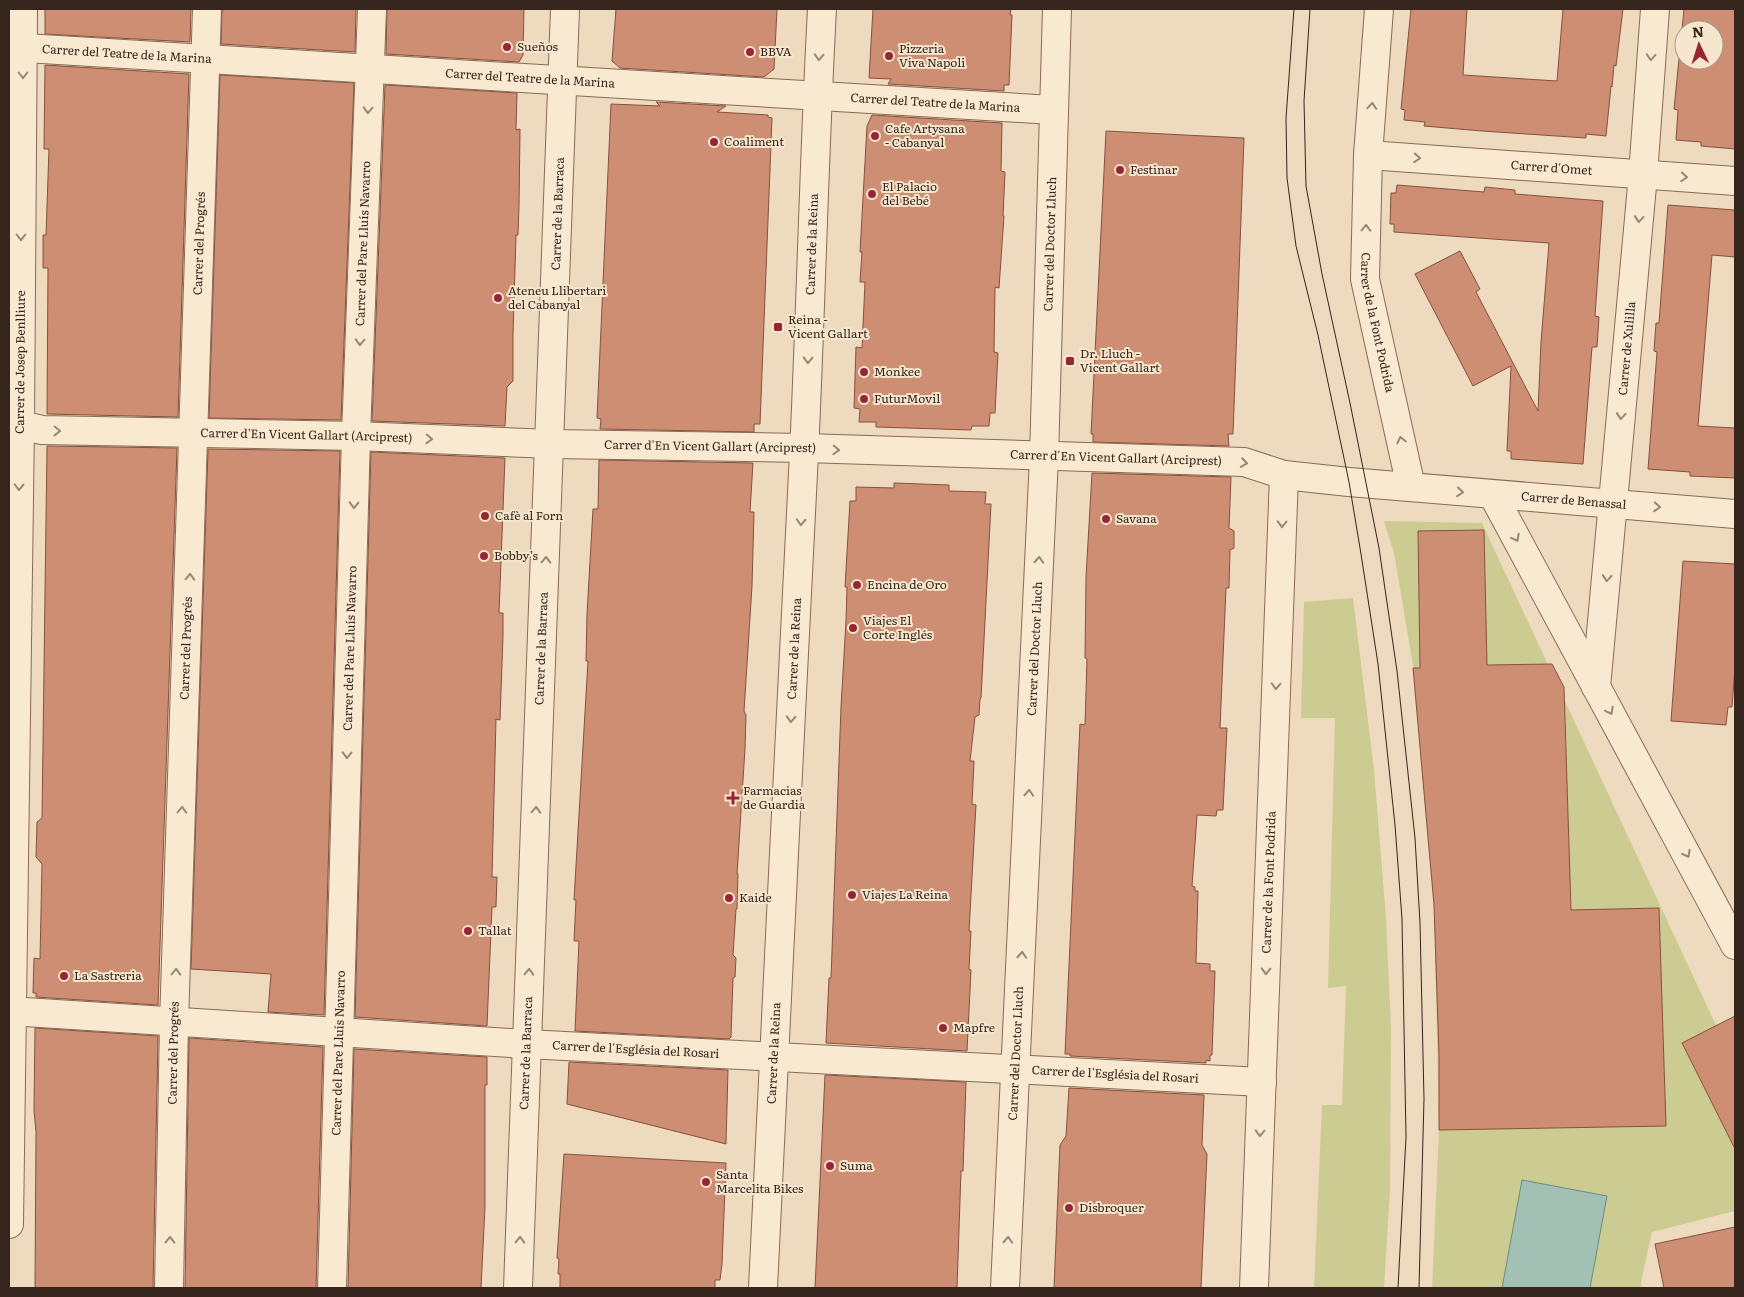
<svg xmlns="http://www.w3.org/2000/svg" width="1744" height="1297" viewBox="0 0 1744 1297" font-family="Literata,serif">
<rect width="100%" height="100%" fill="#eedabe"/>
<path fill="#cccc92" d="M 1384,521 L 1482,523 L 1735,1066 L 1735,1211 L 1652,1232 L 1641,1282 L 1642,1288 L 1432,1288 L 1439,1129 L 1434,905 L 1414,671 L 1394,553 Z
M 1353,598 L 1374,770 L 1386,918 L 1391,1029 L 1390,1191 L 1384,1288 L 1314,1288 L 1322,1105 L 1342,1105 L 1346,986 L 1328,988 L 1335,718 L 1301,718 L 1304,602 Z"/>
<path fill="#a2c0b3" stroke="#698d80" d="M 1522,1180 L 1607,1196 L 1590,1288 L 1502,1288 Z"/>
<path fill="#cd8e73" stroke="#86513c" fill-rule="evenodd" d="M 45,9 L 191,9 L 190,42 L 45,34 Z
M 222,9 L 356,9 L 355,52 L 221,44 Z
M 387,9 L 524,9 L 523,55 L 519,62 L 386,54 Z
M 616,9 L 777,9 L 774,69 L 764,77 L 620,68 L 612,61 Z
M 873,9 L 1011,9 L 1010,15 L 1012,15 L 1009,85 L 1004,85 L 1004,91 L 888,84 L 891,79 L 869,78 Z
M 1411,9 L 1467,9 L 1463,75 L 1557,81 L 1563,9 L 1623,9 L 1616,66 L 1614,65 L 1612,87 L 1611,86 L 1606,136 L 1586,134 L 1586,138 L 1482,131 L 1424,126 L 1425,122 L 1404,120 L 1405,110 L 1401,109 Z
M 1684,9 L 1735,9 L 1735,149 L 1701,146 L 1701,142 L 1676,140 L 1678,110 L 1674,109 ZM 1684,30 L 1714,30 L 1714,60 L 1684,60 Z
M 45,65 L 189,74 L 178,417 L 47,414 L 48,268 L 43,268 L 43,235 L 46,235 L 49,149 L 44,149 Z
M 220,75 L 354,83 L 341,420 L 209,418 Z
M 385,85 L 517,93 L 516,130 L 520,129 L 519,206 L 518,235 L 516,235 L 513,334 L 513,381 L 507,387 L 505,426 L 372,421 Z
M 656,102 L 726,106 L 717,112 L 768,115 L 768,117 L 772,118 L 760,424 L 754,424 L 754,432 L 600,429 L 601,419 L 597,418 L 611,104 L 660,106 Z
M 872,115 L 1002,123 L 1001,171 L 1005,172 L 1003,216 L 1004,216 L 999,288 L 995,287 L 994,352 L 998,353 L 995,413 L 990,413 L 989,426 L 972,426 L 971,430 L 876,427 L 876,422 L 859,422 L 860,409 L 854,408 L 856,347 L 862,348 L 865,282 L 860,282 L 862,252 L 860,252 L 867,126 Z
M 1106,131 L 1244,138 L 1233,434 L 1228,434 L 1229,446 L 1093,442 L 1093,434 L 1091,434 Z
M 1397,185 L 1484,192 L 1485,187 L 1515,190 L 1515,194 L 1603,201 L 1595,316 L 1599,317 L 1597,347 L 1592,347 L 1583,464 L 1511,459 L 1511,451 L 1507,451 L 1511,366 L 1473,386 L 1415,274 L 1460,251 L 1480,289 L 1476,292 L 1538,411 L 1541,342 L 1549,243 L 1394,232 L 1394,224 L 1390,224 L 1391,193 L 1396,193 Z
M 1668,205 L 1735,210 L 1735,257 L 1712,255 L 1698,426 L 1735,428 L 1735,478 L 1690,476 L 1690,472 L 1648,469 L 1657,352 L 1654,351 L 1656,323 L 1659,323 Z
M 47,446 L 177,448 L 158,1005 L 36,997 L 36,993 L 33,993 L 34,958 L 40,959 L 42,864 L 36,857 L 37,822 L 42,818 Z
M 208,449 L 340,451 L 324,1015 L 268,1012 L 271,974 L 191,969 Z
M 371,452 L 505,458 L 499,613 L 503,613 L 503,635 L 500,720 L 496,719 L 492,877 L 497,877 L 496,907 L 492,907 L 487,1026 L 355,1017 Z
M 599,460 L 753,463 L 750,512 L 754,512 L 752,586 L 744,711 L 746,715 L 745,749 L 737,874 L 738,874 L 737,909 L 736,909 L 733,955 L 736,958 L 735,977 L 733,978 L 731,1037 L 729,1039 L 575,1031 L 579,941 L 574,941 L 576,900 L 574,900 L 588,661 L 586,661 L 587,614 L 593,509 L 598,509 Z
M 1092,473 L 1231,477 L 1229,528 L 1234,531 L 1234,548 L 1230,550 L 1229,588 L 1226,588 L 1220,728 L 1227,728 L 1223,810 L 1217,810 L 1216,816 L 1197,815 L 1192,886 L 1195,887 L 1195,891 L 1198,891 L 1196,963 L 1210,964 L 1210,971 L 1215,971 L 1212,1055 L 1210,1055 L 1210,1061 L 1206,1060 L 1206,1063 L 1070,1056 L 1070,1054 L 1065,1054 L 1080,724 L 1085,725 L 1087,659 L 1085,658 L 1086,577 Z
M 894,483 L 949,485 L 949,491 L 986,492 L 985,504 L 991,504 L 981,698 L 980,699 L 979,715 L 975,717 L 970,761 L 974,761 L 972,804 L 976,805 L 969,931 L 971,931 L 969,969 L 971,970 L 967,1051 L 826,1043 L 829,978 L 831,978 L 841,707 L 846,621 L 847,587 L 845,587 L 850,501 L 856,501 L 856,487 L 894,488 Z
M 1484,530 L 1487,665 L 1552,664 L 1564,687 L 1571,910 L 1659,908 L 1666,1126 L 1439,1130 L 1439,1054 L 1434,905 L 1413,668 L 1420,668 L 1418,531 Z
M 1683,561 L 1735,564 L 1735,668 L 1732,707 L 1728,707 L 1726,725 L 1671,721 Z
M 1735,1016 L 1735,1149 L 1682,1043 Z
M 35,1028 L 158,1036 L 153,1288 L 35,1288 L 36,1132 L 34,1110 Z
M 189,1038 L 323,1047 L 316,1288 L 185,1288 Z
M 354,1049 L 487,1057 L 487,1085 L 485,1085 L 485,1207 L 481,1288 L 348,1288 Z
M 569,1062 L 728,1070 L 726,1144 L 567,1104 Z
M 825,1075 L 966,1082 L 963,1171 L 961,1171 L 957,1288 L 815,1288 Z
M 1069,1088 L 1204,1095 L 1202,1145 L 1207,1154 L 1201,1288 L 1054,1288 L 1060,1145 L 1066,1136 Z
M 564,1154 L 726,1163 L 722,1264 L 720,1280 L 715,1280 L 715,1288 L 560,1288 L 560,1274 L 558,1274 L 559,1259 L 557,1258 Z
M 1735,1227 L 1735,1288 L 1664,1288 L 1655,1244 Z"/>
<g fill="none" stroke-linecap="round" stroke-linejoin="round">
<g stroke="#876b57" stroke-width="30">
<g id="minor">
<path id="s1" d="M 1379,9 L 1368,155 L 1365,279 L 1411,487"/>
<path id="s2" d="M 9,47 L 1053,110"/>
<path id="s3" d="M 1368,155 L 1735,181"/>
<path id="s4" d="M 9,424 L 20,425 L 42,430 L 356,436 L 551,444 L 805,448 L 1244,462 L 1284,475 L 1349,482 L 1735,514"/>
<path d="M 1493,495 L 1735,945"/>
<path id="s5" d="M 1596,687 L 1643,175 L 1655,9"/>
<path id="s6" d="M 9,1011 L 526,1044 L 1262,1082"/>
<path id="s7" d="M 9,1224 L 20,425 L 23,9"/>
<path id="s8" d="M 169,1288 L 174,1023 L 207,9"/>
<path id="s9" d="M 332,1288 L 356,436 L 372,9"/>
<path id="s10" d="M 518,1288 C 532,862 551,435 565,9"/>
<path id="s11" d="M 763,1288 C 775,1010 791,731 804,453 C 811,305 814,157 822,9"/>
<path id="s12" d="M 1005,1288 L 1044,457 L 1057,9"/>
<path id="s13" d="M 1254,1288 L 1284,475"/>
</g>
</g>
<use href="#minor" stroke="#f9e9d1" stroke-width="28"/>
<path stroke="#36251c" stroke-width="1" d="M 1294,9 L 1286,118 L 1287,178 L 1296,246 L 1318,335 L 1349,482 L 1361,554 L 1378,664 L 1395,825 L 1402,919 L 1406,1137 L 1398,1288
M 1310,9 L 1304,101 L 1306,186 L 1322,274 L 1350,403 L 1379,548 L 1397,671 L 1415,838 L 1420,923 L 1424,1099 L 1419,1288"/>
</g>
<defs><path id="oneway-chevron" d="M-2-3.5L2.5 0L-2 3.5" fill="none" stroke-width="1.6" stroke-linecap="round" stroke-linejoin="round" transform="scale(1.25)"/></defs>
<g stroke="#988776">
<use href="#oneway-chevron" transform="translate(819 57) rotate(93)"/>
<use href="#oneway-chevron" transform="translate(1651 57) rotate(94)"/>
<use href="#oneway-chevron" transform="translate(23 75) rotate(90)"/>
<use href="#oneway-chevron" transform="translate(1372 106) rotate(-86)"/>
<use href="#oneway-chevron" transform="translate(368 110) rotate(92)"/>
<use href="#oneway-chevron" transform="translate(1417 158) rotate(4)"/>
<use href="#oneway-chevron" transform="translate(1684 177) rotate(4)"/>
<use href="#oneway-chevron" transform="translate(1639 219) rotate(95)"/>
<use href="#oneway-chevron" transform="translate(1366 228) rotate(-89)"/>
<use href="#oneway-chevron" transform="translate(21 237) rotate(90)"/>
<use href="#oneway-chevron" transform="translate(360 342) rotate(92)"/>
<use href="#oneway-chevron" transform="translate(808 360) rotate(92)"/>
<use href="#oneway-chevron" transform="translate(1621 416) rotate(95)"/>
<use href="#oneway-chevron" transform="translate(57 431) rotate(1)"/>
<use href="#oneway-chevron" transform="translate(429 439) rotate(2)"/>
<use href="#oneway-chevron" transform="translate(1401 440) rotate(-103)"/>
<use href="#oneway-chevron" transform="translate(836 450) rotate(2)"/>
<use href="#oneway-chevron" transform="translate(1244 463) rotate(9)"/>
<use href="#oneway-chevron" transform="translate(19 487) rotate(91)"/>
<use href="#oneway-chevron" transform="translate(1460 492) rotate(5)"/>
<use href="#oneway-chevron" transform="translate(354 505) rotate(92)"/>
<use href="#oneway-chevron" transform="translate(1657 507) rotate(5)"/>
<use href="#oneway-chevron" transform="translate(801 522) rotate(93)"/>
<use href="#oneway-chevron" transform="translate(1282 524) rotate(92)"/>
<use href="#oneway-chevron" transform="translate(1516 538) rotate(62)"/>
<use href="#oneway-chevron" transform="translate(546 560) rotate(-88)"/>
<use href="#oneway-chevron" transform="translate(1039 560) rotate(-87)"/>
<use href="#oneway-chevron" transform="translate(190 577) rotate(-88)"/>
<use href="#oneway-chevron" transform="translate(1607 578) rotate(95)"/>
<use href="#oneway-chevron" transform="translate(1276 686) rotate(92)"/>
<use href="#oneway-chevron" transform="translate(1610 711) rotate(62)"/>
<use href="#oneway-chevron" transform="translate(791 719) rotate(93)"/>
<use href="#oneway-chevron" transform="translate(347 755) rotate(92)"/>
<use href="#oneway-chevron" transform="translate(1029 793) rotate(-87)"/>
<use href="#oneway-chevron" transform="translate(182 810) rotate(-88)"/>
<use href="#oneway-chevron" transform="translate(536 810) rotate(-88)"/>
<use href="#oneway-chevron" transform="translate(1687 854) rotate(62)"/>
<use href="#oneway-chevron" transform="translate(1022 955) rotate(-87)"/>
<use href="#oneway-chevron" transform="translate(1266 971) rotate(92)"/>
<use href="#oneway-chevron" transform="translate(176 972) rotate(-88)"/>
<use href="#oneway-chevron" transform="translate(529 972) rotate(-88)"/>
<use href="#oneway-chevron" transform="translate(1260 1133) rotate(92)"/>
<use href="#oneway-chevron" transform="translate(170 1240) rotate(-89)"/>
<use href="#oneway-chevron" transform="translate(520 1240) rotate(-88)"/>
<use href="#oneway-chevron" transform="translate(1008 1240) rotate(-87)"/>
</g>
<g fill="#972634" stroke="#f6e6ce" stroke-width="2">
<circle cx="507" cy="47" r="5"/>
<circle cx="750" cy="52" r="5"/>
<circle cx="889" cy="56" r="5"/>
<circle cx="875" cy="136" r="5"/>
<circle cx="714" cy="142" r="5"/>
<circle cx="1120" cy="170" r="5"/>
<circle cx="872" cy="194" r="5"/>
<circle cx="498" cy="298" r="5"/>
<rect x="773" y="322" width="10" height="10" rx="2.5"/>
<rect x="1065" y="356" width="10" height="10" rx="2.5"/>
<circle cx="864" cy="372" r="5"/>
<circle cx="864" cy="399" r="5"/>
<circle cx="485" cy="516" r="5"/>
<circle cx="1106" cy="519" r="5"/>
<circle cx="484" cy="556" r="5"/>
<circle cx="857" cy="585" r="5"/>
<circle cx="853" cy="628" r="5"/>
<path d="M730.5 790.5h5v5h5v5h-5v5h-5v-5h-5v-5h5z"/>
<circle cx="852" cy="895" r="5"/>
<circle cx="729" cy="898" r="5"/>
<circle cx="468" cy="931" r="5"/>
<circle cx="64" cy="976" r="5"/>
<circle cx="943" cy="1028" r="5"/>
<circle cx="830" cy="1166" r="5"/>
<circle cx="706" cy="1182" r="5"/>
<circle cx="1069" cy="1208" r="5"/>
</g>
<g text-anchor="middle" stroke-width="4" stroke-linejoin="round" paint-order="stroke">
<g font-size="12" fill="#36251c" stroke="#f6e6ce" text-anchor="start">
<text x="517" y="51">Sueños</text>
<text x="899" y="53">Pizzeria<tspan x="899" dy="14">Viva Napoli</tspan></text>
<text x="760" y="56">BBVA</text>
<text x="885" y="133">Cafe Artysana<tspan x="885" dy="14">- Cabanyal</tspan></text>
<text x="724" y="146">Coaliment</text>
<text x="1130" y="174">Festinar</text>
<text x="882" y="191">El Palacio<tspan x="882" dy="14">del Bebé</tspan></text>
<text x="508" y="295">Ateneu Llibertari<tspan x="508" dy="14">del Cabanyal</tspan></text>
<text x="788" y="324">Reina -<tspan x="788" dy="14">Vicent Gallart</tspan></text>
<text x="1080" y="358">Dr. Lluch -<tspan x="1080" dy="14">Vicent Gallart</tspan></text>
<text x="874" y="376">Monkee</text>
<text x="874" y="403">FuturMovil</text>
<text x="495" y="520">Cafè al Forn</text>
<text x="1116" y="523">Savana</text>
<text x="494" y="560">Bobby’s</text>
<text x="867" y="589">Encina de Oro</text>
<text x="863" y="625">Viajes El<tspan x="863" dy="14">Corte Inglés</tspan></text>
<text x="743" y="795">Farmacias<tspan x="743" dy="14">de Guardia</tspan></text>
<text x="862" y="899">Viajes La Reina</text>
<text x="739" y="902">Kaide</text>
<text x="478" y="935">Tallat</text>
<text x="74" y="980">La Sastreria</text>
<text x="953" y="1032">Mapfre</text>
<text x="840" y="1170">Suma</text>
<text x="716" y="1179">Santa<tspan x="716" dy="14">Marcelita Bikes</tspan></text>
<text x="1079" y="1212">Disbroquer</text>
</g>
<g font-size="12" fill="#36251c" stroke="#f6e6ce">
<text dy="4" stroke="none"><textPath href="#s2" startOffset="118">Carrer del Teatre de la Marina</textPath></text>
<text dy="4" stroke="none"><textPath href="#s2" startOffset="522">Carrer del Teatre de la Marina</textPath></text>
<text dy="4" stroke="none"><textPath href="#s2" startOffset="928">Carrer del Teatre de la Marina</textPath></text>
<text dy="4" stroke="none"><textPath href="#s3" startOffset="184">Carrer d'Omet</textPath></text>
<text dy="4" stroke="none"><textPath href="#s10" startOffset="1075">Carrer de la Barraca</textPath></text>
<text dy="4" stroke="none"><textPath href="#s8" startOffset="1045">Carrer del Progrés</textPath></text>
<text dy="4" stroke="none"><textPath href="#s9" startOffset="1045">Carrer del Pare Lluís Navarro</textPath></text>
<text dy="4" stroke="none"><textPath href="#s11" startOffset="1045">Carrer de la Reina</textPath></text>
<text dy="4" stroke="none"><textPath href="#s12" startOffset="1045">Carrer del Doctor Lluch</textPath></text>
<text dy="4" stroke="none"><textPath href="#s1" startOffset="315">Carrer de la Font Podrida</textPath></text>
<text dy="4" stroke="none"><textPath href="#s5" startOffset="340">Carrer de Xulilla</textPath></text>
<text dy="4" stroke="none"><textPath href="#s7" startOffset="862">Carrer de Josep Benlliure</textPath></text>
<text dy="4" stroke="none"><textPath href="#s4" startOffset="298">Carrer d'En Vicent Gallart (Arciprest)</textPath></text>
<text dy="4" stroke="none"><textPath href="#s4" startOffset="702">Carrer d'En Vicent Gallart (Arciprest)</textPath></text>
<text dy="4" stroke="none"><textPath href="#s4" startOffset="1108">Carrer d'En Vicent Gallart (Arciprest)</textPath></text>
<text dy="4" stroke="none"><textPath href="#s4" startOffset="1569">Carrer de Benassal</textPath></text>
<text dy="4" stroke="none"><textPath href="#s8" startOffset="640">Carrer del Progrés</textPath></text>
<text dy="4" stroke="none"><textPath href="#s9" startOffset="640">Carrer del Pare Lluís Navarro</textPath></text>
<text dy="4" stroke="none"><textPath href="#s10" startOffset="640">Carrer de la Barraca</textPath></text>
<text dy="4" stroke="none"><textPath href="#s11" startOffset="640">Carrer de la Reina</textPath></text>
<text dy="4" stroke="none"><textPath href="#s12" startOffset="640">Carrer del Doctor Lluch</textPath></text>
<text dy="4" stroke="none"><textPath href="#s13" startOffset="406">Carrer de la Font Podrida</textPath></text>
<text dy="4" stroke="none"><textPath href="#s6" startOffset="628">Carrer de l'Església del Rosari</textPath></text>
<text dy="4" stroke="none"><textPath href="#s8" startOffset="235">Carrer del Progrés</textPath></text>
<text dy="4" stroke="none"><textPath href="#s9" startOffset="235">Carrer del Pare Lluís Navarro</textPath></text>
<text dy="4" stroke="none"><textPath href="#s10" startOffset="235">Carrer de la Barraca</textPath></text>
<text dy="4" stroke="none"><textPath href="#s11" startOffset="235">Carrer de la Reina</textPath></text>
<text dy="4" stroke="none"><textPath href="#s12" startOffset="235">Carrer del Doctor Lluch</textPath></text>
<text dy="4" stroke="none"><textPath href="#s6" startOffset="1108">Carrer de l'Església del Rosari</textPath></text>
</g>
</g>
<rect width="1744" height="1297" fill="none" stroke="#36251c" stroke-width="20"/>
<g transform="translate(1699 45) rotate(356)"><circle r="24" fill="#f6e6ce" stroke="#a99987"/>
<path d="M0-4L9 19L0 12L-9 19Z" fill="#972634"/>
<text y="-8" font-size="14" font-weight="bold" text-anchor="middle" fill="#36251c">N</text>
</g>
</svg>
